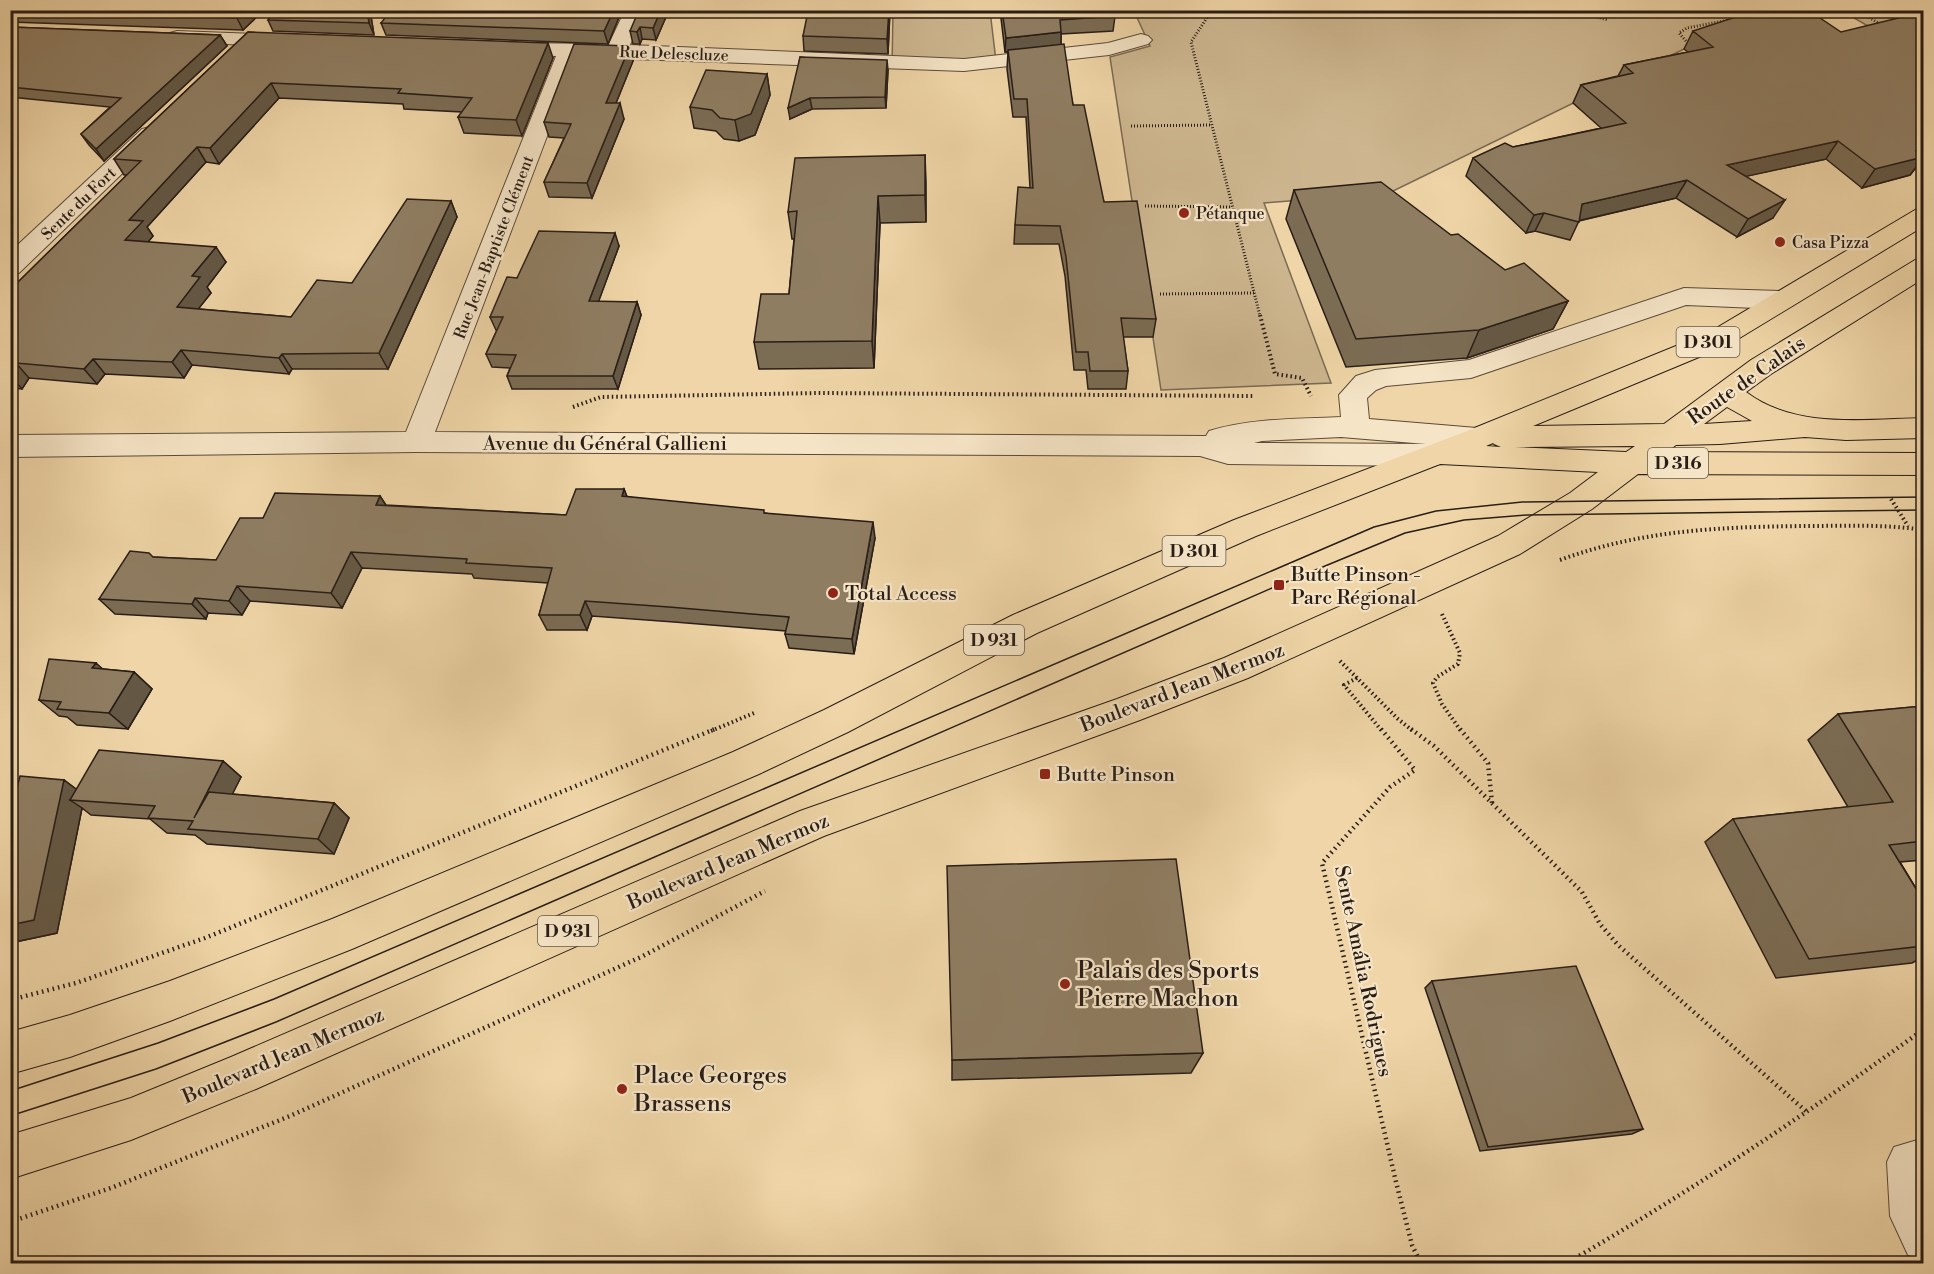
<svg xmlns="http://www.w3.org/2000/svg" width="1934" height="1274" viewBox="0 0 1934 1274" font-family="'Libre Bodoni',serif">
<rect width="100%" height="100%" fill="#efd5a7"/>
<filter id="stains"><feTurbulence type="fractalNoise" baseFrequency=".00333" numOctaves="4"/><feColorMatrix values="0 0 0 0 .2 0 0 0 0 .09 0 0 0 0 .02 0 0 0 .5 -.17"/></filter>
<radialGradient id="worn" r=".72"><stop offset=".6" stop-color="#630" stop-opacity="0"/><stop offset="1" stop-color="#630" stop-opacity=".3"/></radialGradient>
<path fill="#cdb68f" stroke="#7a6a53" stroke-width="1.5" d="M 893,11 L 990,11 L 996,61 L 892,68 Z
M 1134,11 L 1792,11 L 1780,17 L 1684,49 L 1389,193 L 1264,203 L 1331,383 L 1161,390 L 1110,57 L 1150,46 Z
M 1842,11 L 1879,11 L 1923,35 L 1923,58 Z"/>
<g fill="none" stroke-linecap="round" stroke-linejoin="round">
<g stroke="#5a4b3b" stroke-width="2">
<path id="minor" d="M 625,10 L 645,10 L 630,45 L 964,59 L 1108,43 L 1141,34 L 1148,36 L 1152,40 L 1148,44 L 1109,55 L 964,71 L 577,57 L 435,432 L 1206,436 L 1209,431 C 1251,418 1297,419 1341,417 L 1339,395 L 1356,376 L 1375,370 L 1469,360 L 1684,288 L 1781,291 L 1790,294 L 1794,300 L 1790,306 L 1781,309 L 1686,305 L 1471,378 L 1386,386 L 1376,390 L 1367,398 L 1369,419 L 1477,428 L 1487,431 L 1492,438 L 1487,445 L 1477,448 L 1435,445 L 1443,447 L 1448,455 L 1443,463 L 1433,466 L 1228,464 L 1200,456 L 416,452 L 10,457 L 10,435 L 406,432 L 556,56 L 507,55 L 500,53 L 496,49 L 500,45 L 507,43 L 609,44 ZM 1341,437 L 1426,444 L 1254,443 L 1262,441 Z
M 177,31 L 284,35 L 291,37 L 295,41 L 291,45 L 284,47 L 170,41 L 167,37 L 170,33 Z
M 150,127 L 158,129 L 161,134 L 158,139 L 19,273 L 10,275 L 10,252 L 142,129 Z
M 1924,1138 L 1924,1261 L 1908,1255 L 1890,1216 L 1887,1162 L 1894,1147 Z"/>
</g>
<g stroke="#281d17" stroke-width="2">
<path id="major" d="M 1924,208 L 1924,226 L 1728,345 L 1533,426 L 1664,424 L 1751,360 L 1915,260 L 1924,258 L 1924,278 L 1771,374 L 1746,392 C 1796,430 1865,419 1924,418 L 1924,438 L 1846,440 L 1805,437 L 1720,444 L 1676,445 L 1667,452 L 1924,453 L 1924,475 L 1638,474 L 1592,509 L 1520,554 L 1248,678 L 1140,720 L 824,836 L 256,1089 L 131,1140 L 10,1179 L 10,1135 L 131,1098 L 231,1057 L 800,811 L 1117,699 L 1224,658 L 1498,536 L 1570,493 L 1598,472 L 1440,464 L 1256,536 L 1037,633 L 848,732 L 759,774 L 352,949 L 170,1021 L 70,1057 L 10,1074 L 10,1032 L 70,1015 L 170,981 L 332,919 L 733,752 L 824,710 L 1013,615 L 1234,520 L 1467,431 L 1708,333 L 1915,210 ZM 1727,407 L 1752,421 L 1704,424 ZM 1493,443 L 1494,444 L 1501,447 L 1486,446 ZM 1635,446 L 1626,452 L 1515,447 Z"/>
</g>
<path stroke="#281d17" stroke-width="3" stroke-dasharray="1 2" stroke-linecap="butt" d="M 1212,10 L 1191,42 L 1260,316
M 1571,10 L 1608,20
M 1856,10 L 1882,25
M 1686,41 L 1679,33 L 1687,28 L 1729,20
M 1131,126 L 1211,125
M 1145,206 L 1232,207
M 1160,294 L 1254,293"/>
<path stroke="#281d17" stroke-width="4" stroke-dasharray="1.5 3" stroke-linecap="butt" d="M 1260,315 L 1275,374 L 1302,378 L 1311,396
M 573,407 L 601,397 L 820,393 L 1253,396
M 1891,499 L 1908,526
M 1560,560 C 1642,530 1718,527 1805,526 C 1845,526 1884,524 1924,530
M 1442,614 L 1460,653 L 1458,664 L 1437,677 L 1433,683 L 1442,704 L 1461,731
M 1340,661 L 1398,719 L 1413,731
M 1357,678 L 1344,685 L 1382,731
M 711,731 L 754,713"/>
<path stroke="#281d17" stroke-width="4.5" stroke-dasharray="1.5 4" stroke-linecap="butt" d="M 1381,729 L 1415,770 L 1390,787 L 1322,863 L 1396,1182 L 1412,1245 L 1421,1264
M 1411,729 L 1434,746 L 1582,892 L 1600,924 L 1618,945 L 1808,1113
M 1460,729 L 1488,763 L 1492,803
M 10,1000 L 76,983 L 205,938 L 715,729
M 10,1222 L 111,1188 L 290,1116 L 643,956 L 765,891
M 1565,1264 C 1690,1192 1808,1113 1924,1029"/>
<use href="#minor" fill="#f5e4c6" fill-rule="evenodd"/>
<use href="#major" fill="#efd5a7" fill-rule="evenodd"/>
<path stroke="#281d17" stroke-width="1.5" d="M 10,1091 L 158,1043 L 274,999 L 1374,527 L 1436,511 L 1522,502 L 1924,497
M 10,1116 L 156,1069 L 276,1022 L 1279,585 L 1405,533 L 1464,520 L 1527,515 L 1924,510"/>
</g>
<path fill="#7b6c54" stroke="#281d17" stroke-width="1.5" d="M 10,10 L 264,10 L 243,30 L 10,22 Z
M 276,10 L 370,10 L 374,35 L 273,31 L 268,20 Z
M 622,10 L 608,44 L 386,35 L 381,23 Z
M 669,10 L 656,40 L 642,39 L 640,44 L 633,44 L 630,31 Z
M 811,10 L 890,10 L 888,54 L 804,51 L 803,36 Z
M 1000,10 L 1113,10 L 1115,16 L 1113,31 L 1061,34 L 1061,45 L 1073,105 L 1104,202 L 1156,319 L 1153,337 L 1123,337 L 1128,371 L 1126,389 L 1088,389 L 1086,370 L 1074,370 L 1065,276 L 1059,244 L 1014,244 L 1015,225 L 1030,188 L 1026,117 L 1013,117 L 1007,69 L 1008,52 L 1005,52 Z
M 10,27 L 220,35 L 227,46 L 104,161 L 89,145 L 81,134 L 110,107 L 10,97 Z
M 1693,31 L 1918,165 L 1910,175 L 1862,188 L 1826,159 L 1746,176 L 1773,218 L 1737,237 L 1676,198 L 1579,221 L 1570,240 L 1535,231 L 1526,233 L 1466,176 L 1473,158 L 1513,147 L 1601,128 L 1573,103 L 1581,85 L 1618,76 L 1624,65 L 1688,52 L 1684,49 Z
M 248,32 L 553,58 L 522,136 L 464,133 L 458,117 L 462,112 L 404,109 L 403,104 L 279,98 L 219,164 L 206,162 L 147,227 L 153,236 L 148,242 L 226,262 L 207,287 L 211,293 L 198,309 L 291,317 L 352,283 L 451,201 L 457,217 L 388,369 L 292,369 L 289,374 L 192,365 L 184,378 L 105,374 L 97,384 L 29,378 L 22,389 L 10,388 L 10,283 L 17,283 L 127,175 L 124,175 L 114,159 Z
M 800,57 L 888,70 L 886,108 L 812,109 L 790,119 Z
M 633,61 L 616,103 L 624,119 L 592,198 L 549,197 L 544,182 L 564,138 L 549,137 L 544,122 Z
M 767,74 L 770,95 L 755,135 L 739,141 L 724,139 L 716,131 L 694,128 L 690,107 Z
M 925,155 L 926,222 L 880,223 L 874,368 L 759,369 L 754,342 L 789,294 L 794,239 L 792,239 L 788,212 Z
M 1294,190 L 1451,235 L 1505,270 L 1568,301 L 1553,329 L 1467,358 L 1346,367 L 1286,219 Z
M 619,246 L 598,302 L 637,302 L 641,315 L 618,389 L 512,389 L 507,376 L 510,368 L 492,367 L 486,354 L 497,330 L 496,330 L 490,317 L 517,278 Z
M 624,489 L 627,497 L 765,513 L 875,538 L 854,654 L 789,648 L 785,634 L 786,631 L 674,622 L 592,616 L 587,630 L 547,630 L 539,615 L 548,583 L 474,578 L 472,574 L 362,568 L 342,608 L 250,601 L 242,615 L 208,613 L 206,619 L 115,614 L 99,599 L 153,557 L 216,560 L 263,518 L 380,496 L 386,505 L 566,515 Z
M 103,669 L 134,672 L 152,689 L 128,729 L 77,725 L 67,717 L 59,716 L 39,700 Z
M 1923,706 L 1923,860 L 1900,862 L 1923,900 L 1923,957 L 1912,963 L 1776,978 L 1705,842 L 1733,819 L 1848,807 L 1808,740 L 1838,714 Z
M 223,761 L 241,777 L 232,794 L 334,803 L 349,818 L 334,854 L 207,844 L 195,835 L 167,833 L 150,819 L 91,815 L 82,808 L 57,933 L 10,943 L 10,816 L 64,780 L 76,789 Z
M 1432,981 L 1643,1129 L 1632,1134 L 1480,1151 L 1425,988 Z
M 1203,1053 L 1191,1073 L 952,1080 L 952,1060 Z"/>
<path fill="#645845" stroke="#281d17" stroke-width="1.5" d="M 246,10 L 264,10 L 243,30 L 237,18 Z
M 367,10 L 370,10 L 374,35 L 369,23 Z
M 614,10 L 622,10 L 608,44 L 604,31 Z
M 661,10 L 669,10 L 656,40 L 653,28 Z
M 889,10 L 890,10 L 888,54 L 887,39 Z
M 640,27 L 642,39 L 640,44 L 637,32 Z
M 1061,32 L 1061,46 L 1005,52 L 1006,38 Z
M 220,35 L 227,46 L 104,161 L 96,149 Z
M 548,43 L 553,58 L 522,136 L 516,120 Z
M 630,46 L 633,61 L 610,118 L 606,103 Z
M 887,60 L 888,70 L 886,108 L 885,97 Z
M 767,74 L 770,95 L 755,135 L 739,141 L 735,120 Z
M 271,83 L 279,98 L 219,164 L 210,148 Z
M 810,98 L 812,109 L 790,119 L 788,108 Z
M 620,103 L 624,119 L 592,198 L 587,183 Z
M 1838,141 L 1826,159 L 1716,183 L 1727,165 Z
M 197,147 L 206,162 L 147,227 L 153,236 L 136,256 L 125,240 L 129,220 Z
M 1923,149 L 1923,164 L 1918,165 L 1910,175 L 1862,188 L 1875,169 L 1916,151 Z
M 925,155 L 926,182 L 926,222 L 925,195 Z
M 1687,180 L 1676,198 L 1577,221 L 1582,204 Z
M 878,196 L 880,223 L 874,368 L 872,341 Z
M 1785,200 L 1773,218 L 1737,237 L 1748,219 Z
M 451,201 L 457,217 L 388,369 L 379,353 Z
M 1544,213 L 1535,231 L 1526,233 L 1534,215 Z
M 615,233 L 619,246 L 594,314 L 589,301 Z
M 216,247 L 226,262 L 207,287 L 211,293 L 188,322 L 177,307 L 192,276 Z
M 1568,301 L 1553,329 L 1467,358 L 1479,330 Z
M 637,302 L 641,315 L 618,389 L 613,376 Z
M 181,350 L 192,365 L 184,378 L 172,362 Z
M 282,354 L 292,369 L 289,374 L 279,358 Z
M 93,359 L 105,374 L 97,384 L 84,369 Z
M 16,363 L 29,378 L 22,389 L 10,375 L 10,370 Z
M 624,489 L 630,504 L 622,496 Z
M 380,496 L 390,512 L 376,505 Z
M 873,522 L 875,538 L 854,654 L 852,639 Z
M 10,536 L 14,539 L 10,544 Z
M 351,552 L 362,568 L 342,608 L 331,593 Z
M 237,586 L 250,601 L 242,615 L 229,601 Z
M 195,598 L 208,613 L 206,619 L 192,604 Z
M 585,601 L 592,616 L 587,630 L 580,615 Z
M 96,663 L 114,679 L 92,668 Z
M 134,672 L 152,689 L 128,729 L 109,713 Z
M 223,761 L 241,777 L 214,831 L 194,818 Z
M 64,780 L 84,795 L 70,800 L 82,808 L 57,933 L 10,943 L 10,925 Z
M 334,803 L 349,818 L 334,854 L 318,839 Z"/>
<path fill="#8f7d62" stroke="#281d17" stroke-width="1.5" d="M 10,10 L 246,10 L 237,18 L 10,11 Z
M 276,10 L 367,10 L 369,23 L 268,20 Z
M 391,10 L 614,10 L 604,31 L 381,23 Z
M 639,10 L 661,10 L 653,28 L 640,27 L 637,32 L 630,31 Z
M 811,10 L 889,10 L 887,39 L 803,36 L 808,11 Z
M 1002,10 L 1113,10 L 1115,16 L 1060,20 L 1061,32 L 1006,38 Z
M 1757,10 L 1808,10 L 1841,32 L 1923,12 L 1923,149 L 1916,151 L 1923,157 L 1875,169 L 1838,141 L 1727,165 L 1785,200 L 1748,219 L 1687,180 L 1582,204 L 1579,222 L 1544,213 L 1534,215 L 1473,158 L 1505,143 L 1513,147 L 1626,123 L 1581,85 L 1633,73 L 1624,65 L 1713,47 L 1693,31 Z
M 10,27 L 220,35 L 96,149 L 81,134 L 121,98 L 10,87 Z
M 248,32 L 548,43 L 516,120 L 458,117 L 472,98 L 398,93 L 401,89 L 271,83 L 210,148 L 197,147 L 129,220 L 143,221 L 125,240 L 216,247 L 192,276 L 200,277 L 177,307 L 291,317 L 317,280 L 352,283 L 407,199 L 451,201 L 379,353 L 282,354 L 279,358 L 181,350 L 172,362 L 93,359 L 84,369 L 16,363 L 10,370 L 10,283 L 17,283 L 141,161 L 114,159 Z
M 574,44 L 630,46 L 606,103 L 620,103 L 587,183 L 544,182 L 571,124 L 544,122 Z
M 1064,44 L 1073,105 L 1084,105 L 1104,202 L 1137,201 L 1156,319 L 1121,318 L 1128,371 L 1090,371 L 1088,352 L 1076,352 L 1066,257 L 1060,226 L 1015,225 L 1018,187 L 1033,188 L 1027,99 L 1014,99 L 1008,50 Z
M 800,57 L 887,60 L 885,97 L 810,98 L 788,108 Z
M 706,70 L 767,74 L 751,114 L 735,120 L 720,118 L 712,110 L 690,107 Z
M 925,155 L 925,195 L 878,196 L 872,341 L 754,342 L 761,294 L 789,294 L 797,211 L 788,212 L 795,158 Z
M 1381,182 L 1451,235 L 1458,234 L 1505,270 L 1524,263 L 1568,301 L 1479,330 L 1356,339 L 1294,190 Z
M 539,231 L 615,233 L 589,301 L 637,302 L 613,376 L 507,376 L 516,355 L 486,354 L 503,317 L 490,317 L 507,277 L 517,278 Z
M 576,489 L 624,489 L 622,496 L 764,510 L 764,513 L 873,522 L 852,639 L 785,634 L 789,617 L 669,607 L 585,601 L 580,615 L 539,615 L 552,568 L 466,563 L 467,559 L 351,552 L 331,593 L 237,586 L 229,601 L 195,598 L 192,604 L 99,599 L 130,551 L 149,553 L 153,557 L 216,560 L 240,518 L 263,518 L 275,493 L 380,496 L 376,505 L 566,515 Z
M 49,659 L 96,663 L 92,668 L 134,672 L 109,713 L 57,709 L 61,702 L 39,700 Z
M 1923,706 L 1923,841 L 1889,845 L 1923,900 L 1923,946 L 1809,959 L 1733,819 L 1893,802 L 1838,714 Z
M 99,750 L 223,761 L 194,818 L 209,792 L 334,803 L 318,839 L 188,829 L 193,821 L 148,818 L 155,806 L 70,800 Z
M 20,776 L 64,780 L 34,920 L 10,925 L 10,816 Z
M 1176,859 L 1203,1053 L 952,1060 L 947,866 Z
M 1576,966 L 1643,1129 L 1488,1147 L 1432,981 Z"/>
<g fill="#8f2418" stroke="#f5e4c6" stroke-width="2">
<circle cx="1184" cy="213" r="6"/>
<circle cx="1780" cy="242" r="6"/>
<rect x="1273" y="579" width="12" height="12" rx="3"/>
<circle cx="833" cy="593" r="6"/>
<rect x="1039" y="768" width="12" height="12" rx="3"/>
<circle cx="1065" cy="984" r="6"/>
<circle cx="622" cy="1089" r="6"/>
</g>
<g text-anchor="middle" stroke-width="4.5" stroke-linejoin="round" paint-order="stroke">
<g font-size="16" fill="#281d17" stroke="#f5e4c6">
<text transform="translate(674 53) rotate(2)" y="6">Rue Delescluze</text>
<text transform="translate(78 203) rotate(-44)" y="6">Sente du Fort</text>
<text transform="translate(493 247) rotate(-69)" y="6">Rue Jean-Baptiste Clément</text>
</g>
<g font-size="16" fill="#281d17" stroke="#f5e4c6" text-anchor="start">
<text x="1196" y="219">Pétanque</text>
<text x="1792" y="248">Casa Pizza</text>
</g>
<g fill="#f5e4c6" stroke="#66594c" stroke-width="1.5">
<rect x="1676.5" y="327" width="63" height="30" rx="4.5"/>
<rect x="1648" y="448" width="60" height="30" rx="4.5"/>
<rect x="1162.5" y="536" width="63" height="30" rx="4.5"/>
<rect x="964" y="625" width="60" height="30" rx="4.5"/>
<rect x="538" y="916" width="60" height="30" rx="4.5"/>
</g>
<g font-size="18" font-weight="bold" fill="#281d17">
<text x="1708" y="348">D 301</text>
<text x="1678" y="469">D 316</text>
<text x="1194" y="557">D 301</text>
<text x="994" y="646">D 931</text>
<text x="568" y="937">D 931</text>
</g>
<g font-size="20" fill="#281d17" stroke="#f5e4c6">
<text transform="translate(1746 380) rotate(-35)" y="7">Route de Calais</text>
<text x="605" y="450">Avenue du Général Gallieni</text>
<text transform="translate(1182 687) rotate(-21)" y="7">Boulevard Jean Mermoz</text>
<text transform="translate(728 861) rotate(-23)" y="7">Boulevard Jean Mermoz</text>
<text transform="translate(1364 971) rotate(78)" y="7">Sente Amália Rodrigues</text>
<text transform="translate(283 1055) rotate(-23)" y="7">Boulevard Jean Mermoz</text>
</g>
<g font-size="20" fill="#281d17" stroke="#f5e4c6" text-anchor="start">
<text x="1291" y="581">Butte Pinson -<tspan x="1291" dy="23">Parc Régional</tspan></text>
<text x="845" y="600">Total Access</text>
<text x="1057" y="781">Butte Pinson</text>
</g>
<g font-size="24" fill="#281d17" stroke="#f5e4c6" text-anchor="start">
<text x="1077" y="978">Palais des Sports<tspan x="1077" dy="28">Pierre Machon</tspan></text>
<text x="634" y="1083">Place Georges<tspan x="634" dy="28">Brassens</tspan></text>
</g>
</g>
<rect width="1934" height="1274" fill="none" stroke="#efd5a7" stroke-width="36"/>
<rect x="12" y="12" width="1910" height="1250" fill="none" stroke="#281d17" stroke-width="3"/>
<rect x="18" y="18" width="1898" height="1238" fill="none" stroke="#281d17" stroke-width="1.5"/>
<rect width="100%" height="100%" filter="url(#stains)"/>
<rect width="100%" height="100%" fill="url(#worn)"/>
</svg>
